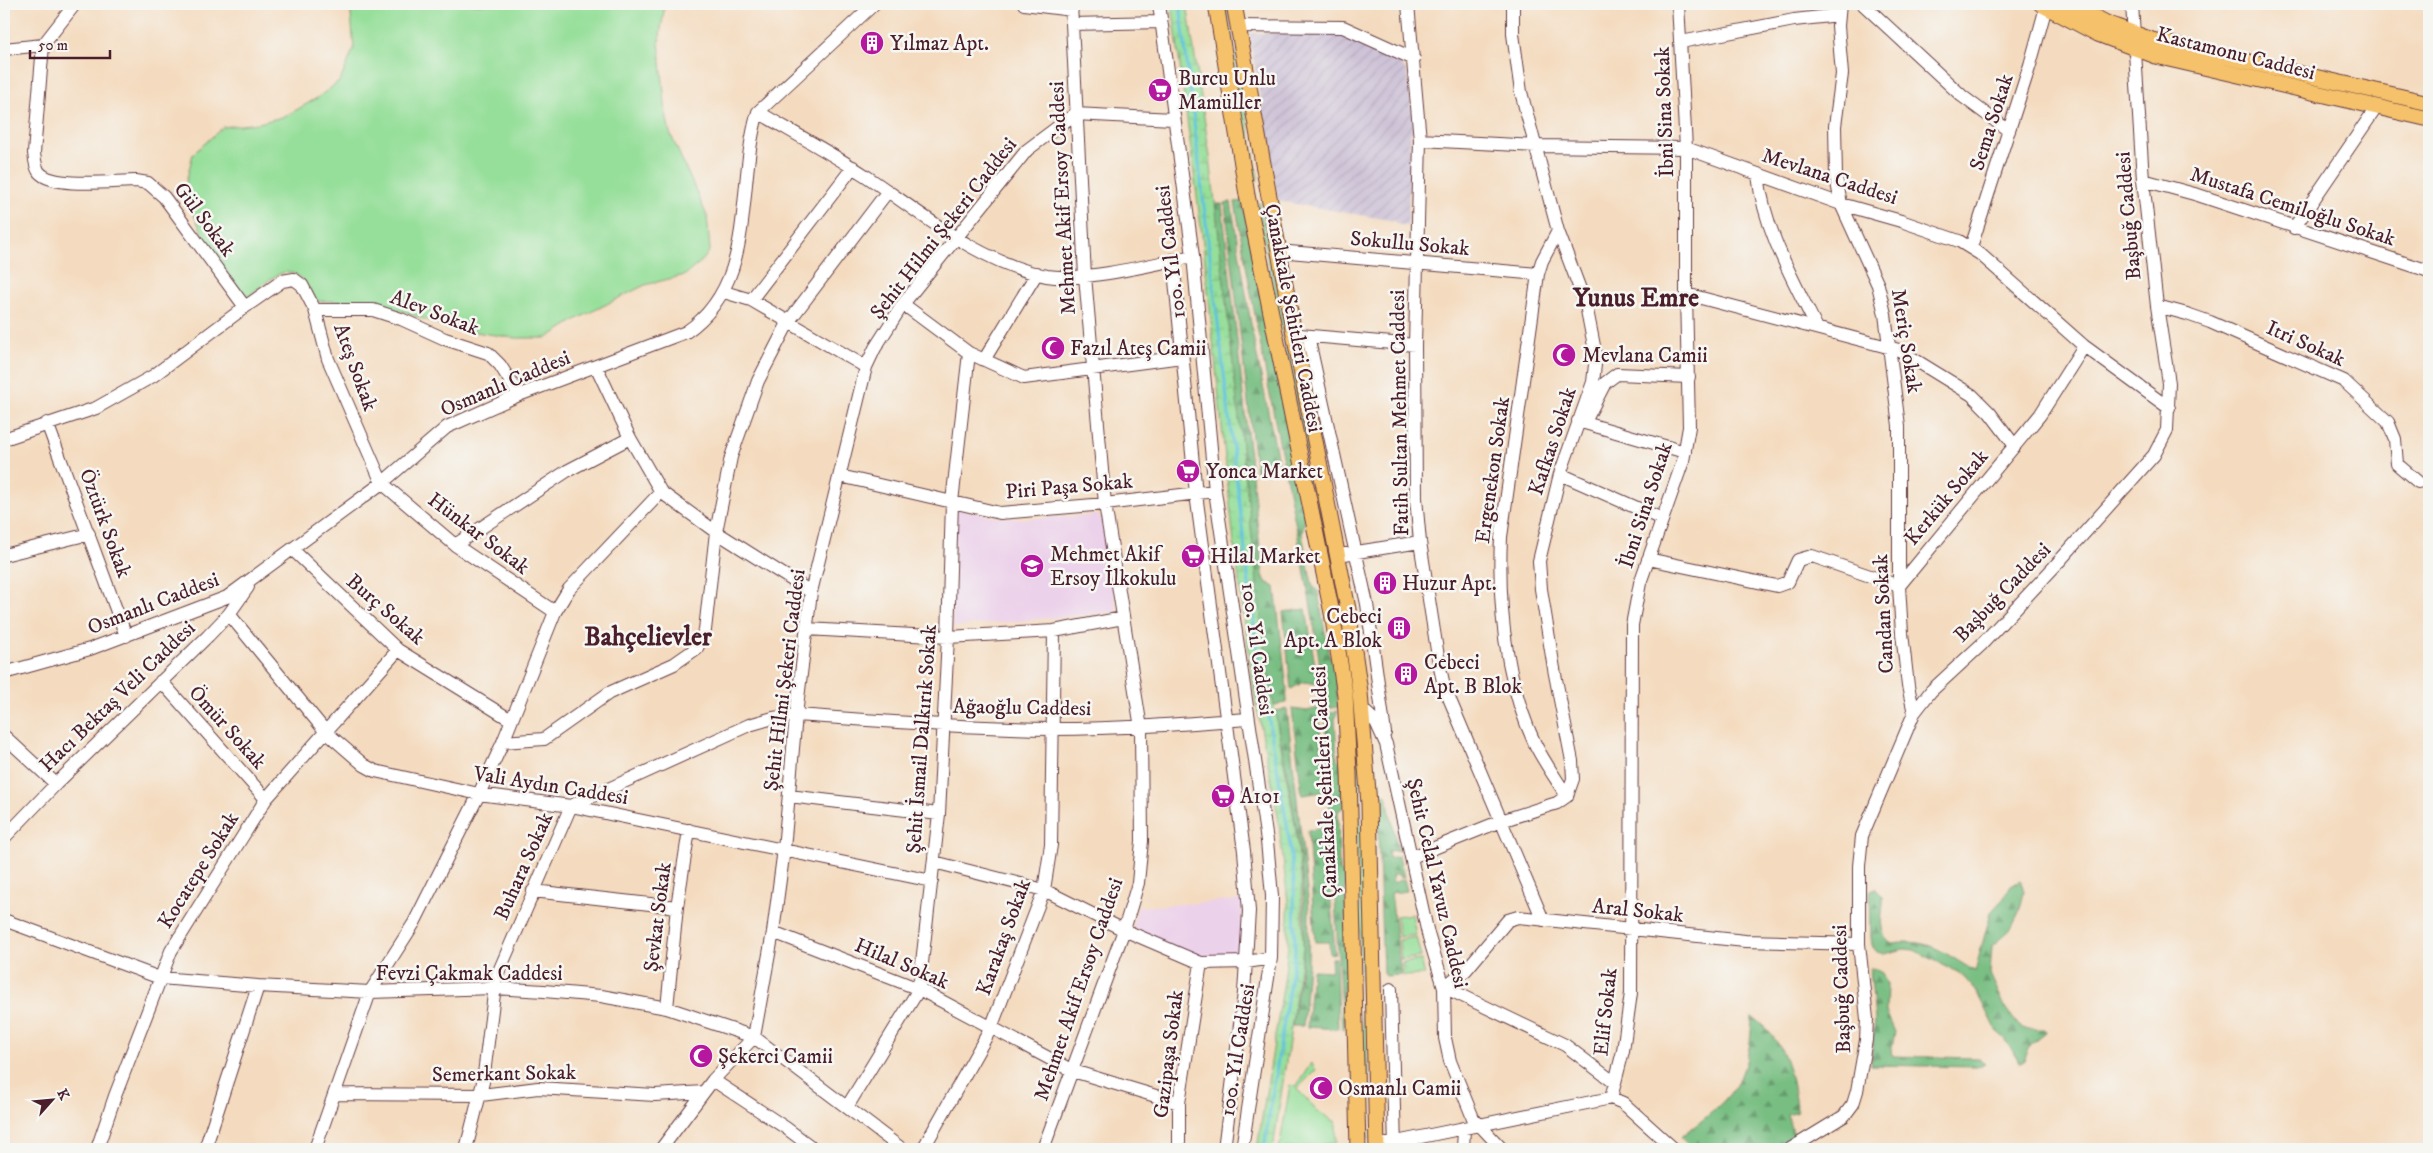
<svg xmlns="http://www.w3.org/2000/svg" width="2433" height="1153" viewBox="0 0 2433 1153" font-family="'IM FELL DW Pica',serif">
<defs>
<pattern id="industrial-furrows" width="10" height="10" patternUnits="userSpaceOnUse" patternTransform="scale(1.25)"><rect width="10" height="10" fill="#cbbfd5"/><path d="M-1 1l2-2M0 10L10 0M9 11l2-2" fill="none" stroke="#b0a4b7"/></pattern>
<pattern id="forest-firs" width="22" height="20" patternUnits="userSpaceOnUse" patternTransform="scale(1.25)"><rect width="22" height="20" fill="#78be82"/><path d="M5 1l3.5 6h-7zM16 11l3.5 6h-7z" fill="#649a6b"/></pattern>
<pattern id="wetland-marsh" width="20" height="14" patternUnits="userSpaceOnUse" patternTransform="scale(1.25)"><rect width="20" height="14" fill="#96df9a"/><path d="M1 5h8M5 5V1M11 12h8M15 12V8" fill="none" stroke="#83bf85"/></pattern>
<pattern id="park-tufts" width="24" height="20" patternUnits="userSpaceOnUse" patternTransform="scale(1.25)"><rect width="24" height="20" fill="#96df9a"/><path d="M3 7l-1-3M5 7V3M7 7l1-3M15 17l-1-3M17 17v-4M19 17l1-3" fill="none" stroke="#83bf85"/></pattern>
</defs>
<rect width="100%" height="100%" fill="#f6f6f2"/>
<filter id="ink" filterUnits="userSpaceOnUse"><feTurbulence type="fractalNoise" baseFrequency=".02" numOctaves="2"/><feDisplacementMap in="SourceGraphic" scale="10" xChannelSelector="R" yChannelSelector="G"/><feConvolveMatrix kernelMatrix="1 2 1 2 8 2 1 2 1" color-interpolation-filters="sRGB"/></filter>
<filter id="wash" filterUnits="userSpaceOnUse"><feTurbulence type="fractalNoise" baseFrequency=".0096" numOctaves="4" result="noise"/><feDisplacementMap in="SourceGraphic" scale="20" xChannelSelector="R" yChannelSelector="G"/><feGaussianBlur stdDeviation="1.12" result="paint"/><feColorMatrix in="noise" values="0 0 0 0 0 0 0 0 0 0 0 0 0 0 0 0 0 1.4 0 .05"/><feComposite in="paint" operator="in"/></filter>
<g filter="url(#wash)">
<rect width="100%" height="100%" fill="#f4dbbf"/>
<path fill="#ecd1ea" d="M 956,509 L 996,517 L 1025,519 L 1098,515 L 1102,519 L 1117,612 L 952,627 Z
M 1242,900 L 1243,955 L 1198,957 L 1132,928 L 1138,907 Z"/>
<path fill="url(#industrial-furrows)" d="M 1346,32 L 1394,55 L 1407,72 L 1414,131 L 1410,133 L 1408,226 L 1395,224 L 1395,221 L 1278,201 L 1249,33 Z"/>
<path fill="#96df9a" stroke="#707f62" d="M 350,4 L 665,4 L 659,42 L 666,114 L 670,133 L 707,216 L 710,250 L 703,260 L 685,275 L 645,285 L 577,319 L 547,338 L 515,338 L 449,328 L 376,302 L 316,301 C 292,254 279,273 246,298 L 210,250 L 194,215 L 186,182 L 193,154 L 223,127 L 259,123 L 286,116 L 317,98 L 340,81 L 354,48 Z
M 1221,4 L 1226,4 L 1258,179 L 1255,181 L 1252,180 Z
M 1260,203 L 1343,619 L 1349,670 L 1257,204 Z
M 1354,721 L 1356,722 L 1358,751 L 1366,949 L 1368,1139 L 1365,1137 Z
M 1412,914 L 1416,935 L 1399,937 L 1396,916 Z
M 1416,937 L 1421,957 L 1401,960 L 1399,940 Z
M 1311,1063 L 1316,1070 L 1297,1089 L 1319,1112 L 1336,1122 L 1336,1143 L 1279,1149 L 1290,1085 L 1296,1087 Z"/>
<path fill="url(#forest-firs)" stroke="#616e56" d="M 1242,201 L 1305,517 L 1302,534 L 1312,584 L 1318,592 L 1329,655 L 1335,665 L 1338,707 L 1325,709 C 1317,627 1300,547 1284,466 C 1266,378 1250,290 1235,202 Z
M 1231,202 L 1253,336 L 1279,466 L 1269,465 L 1256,472 L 1225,203 Z
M 1215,204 L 1222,204 L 1263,575 L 1266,582 L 1275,587 L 1287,689 L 1286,703 L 1274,705 L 1265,656 Z
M 1306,609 L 1318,684 L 1304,682 L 1291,689 L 1283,612 Z
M 1319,708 L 1324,792 L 1302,795 L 1292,709 L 1307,711 Z
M 1287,709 L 1309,908 L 1308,964 L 1303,1026 L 1292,1026 C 1296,1000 1301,975 1303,950 C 1309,874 1289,786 1275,711 Z
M 1338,711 L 1335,717 L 1337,759 L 1342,765 L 1344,807 L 1338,811 L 1339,869 L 1345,877 L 1347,981 L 1344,984 L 1345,1029 L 1342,1029 L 1325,713 Z
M 1386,794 L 1398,850 L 1388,851 L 1389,858 L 1399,856 L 1404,877 L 1399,877 L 1399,874 L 1392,875 L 1393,883 L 1404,879 L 1407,891 L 1391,893 L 1401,975 L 1385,976 L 1383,973 L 1377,798 L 1378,796 Z
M 1325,828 L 1335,953 L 1330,954 L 1329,942 L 1315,942 L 1308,830 Z
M 2020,880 L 2024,891 L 2020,910 L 2010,930 L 1992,946 L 1990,974 L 2006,1009 L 2019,1026 L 2025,1029 L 2045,1029 L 2046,1033 L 2031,1045 L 2023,1062 L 2019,1062 L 2013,1050 L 1994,1027 L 1976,991 L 1960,973 L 1914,950 L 1904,949 L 1884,954 L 1877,952 L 1872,946 L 1871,937 L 1870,891 L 1875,888 L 1883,897 C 1884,912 1875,933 1892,943 C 1931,938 1943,953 1975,971 L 1991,912 L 2002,900 L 2011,885 Z
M 1331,958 L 1336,958 L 1338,1029 L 1307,1027 L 1312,970 L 1332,971 Z
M 1873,968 L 1882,973 L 1887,984 L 1886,1012 L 1895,1032 L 1891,1052 L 1893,1056 L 1978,1058 L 1985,1063 L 1977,1067 L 1871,1065 L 1875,1019 L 1870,969 Z
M 1752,1017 C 1787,1042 1791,1071 1797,1112 L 1788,1115 L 1795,1138 L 1774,1149 L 1694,1149 L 1681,1137 C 1731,1098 1749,1085 1752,1017 Z"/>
<path fill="url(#wetland-marsh)" stroke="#707f62" d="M 1172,4 L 1187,4 L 1210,157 L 1265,656 L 1295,825 L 1301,876 L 1303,948 L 1273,1149 L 1257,1149 L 1284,981 L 1288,946 L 1288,902 L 1278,816 L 1255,696 L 1234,544 L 1203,243 Z"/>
<path fill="url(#park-tufts)" stroke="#707f62" d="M 1421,960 L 1425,975 L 1403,976 L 1402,963 Z"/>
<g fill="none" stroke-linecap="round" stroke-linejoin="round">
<path stroke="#5fc3dd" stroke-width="3" d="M 1180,4 L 1257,651 L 1288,831 L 1294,882 L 1295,950 L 1264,1149"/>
</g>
</g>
<g filter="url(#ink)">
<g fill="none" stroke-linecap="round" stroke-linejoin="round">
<g stroke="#643b41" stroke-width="14">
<path id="minor" d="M 1024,4 L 1072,10
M 1159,4 L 1193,256 L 1215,491 L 1267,841 L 1272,896 L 1271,958 L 1242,1149
M 1408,4 L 1420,140 L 1415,345 L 1416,498 L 1420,542 L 1439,663 L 1444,686 L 1543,920
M 1840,4 L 1838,26 L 1842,74 L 1835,126 L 1836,177 L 1841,204 L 1878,285 L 1885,314 L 1899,426 L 1899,586 L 1902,633 L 1908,686 L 1914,713
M 1863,4 L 1962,96 L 2009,131
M 1072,24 L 1161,22
M 1238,26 L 1343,27 L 1414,59
M 1681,42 L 1794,20 L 1839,15
M 43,45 L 34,153 C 35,160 35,166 39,172 C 53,189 114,181 136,181 L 148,183 L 164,197 L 245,307
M 4,49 L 43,45 L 75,4
M 758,112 C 794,133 831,153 866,176 C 921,213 979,263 1047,276 C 1083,282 1155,264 1193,256
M 1420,140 L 1536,146 L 1686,148 L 1841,204 L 1901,221 L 1959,241 L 1980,254 L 2084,346 L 2169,408
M 1758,175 C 1764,230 1793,279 1817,328
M 2143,180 L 2198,195 L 2429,271
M 2294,228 L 2376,108
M 1558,231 L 1542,261 L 1538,274 L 1501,537 C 1498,607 1505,680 1535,744 C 1544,762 1556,779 1567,796
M 1971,247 L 2030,65 L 2046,7
M 1278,251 L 1538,274
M 1173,260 L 1196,494 L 1244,851 L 1249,911 L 1244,993 L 1224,1149
M 724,292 L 751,300 L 866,367
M 1686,294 L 1899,350 L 1972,395 L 1990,413 L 2015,446
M 751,300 L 853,167
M 903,304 L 969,353 L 1024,378 L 1182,357
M 2157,306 L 2187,314 L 2210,322 L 2344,381 L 2388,422 L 2395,439 L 2397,464 L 2418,482
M 315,310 L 373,310 L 401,319 L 445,339 L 488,353 L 500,365 L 519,395
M 1300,335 L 1415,345
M 1308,336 L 1367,604 L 1385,733
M 984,360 L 1037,273
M 596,366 L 630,438 L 661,492 L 716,532 L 811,592
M 1588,416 L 1605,383 L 1617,374 L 1689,377
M 1578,421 L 1685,452
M 47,423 L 126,636
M 4,439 L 96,408 L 153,376 L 245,307 L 282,281 L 294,279 L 302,285 L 315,310 L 328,359 L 382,483 L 455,545 L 555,612
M 1560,474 L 1662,519
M 840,476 L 1000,513 L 1105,504 L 1215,491
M 455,545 L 567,471 L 630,438
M 293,550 L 398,650 L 511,720
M 4,555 L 89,534
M 1338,555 L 1420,542
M 1648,559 L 1777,586 L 1788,582 L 1798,560 L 1812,556 L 1899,586 L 2040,415 L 2084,346
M 229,614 L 326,732 L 364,765 L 375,771 L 479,794 L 571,806 L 932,881
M 807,629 L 948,637 L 1054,631 L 1123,618
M 4,673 L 90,649 L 227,597 L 382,483 L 447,427 L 519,395 L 686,332 C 759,282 735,187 758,112 L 874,4
M 161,681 L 266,799
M 1362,709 L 1376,722 L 1386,744 L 1428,934 L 1444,987 L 1445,1038 L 1450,1061 L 1473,1118 L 1502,1149
M 4,736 L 56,784
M 503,742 L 544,739 L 609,693 L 674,664 L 697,648 L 705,630 L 716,532 L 731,457 L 758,381 L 789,321 L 888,191
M 789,796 L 939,814
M 4,838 L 56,784 L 208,636 L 229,614 L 248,587
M 1412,857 L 1501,821 L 1557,803 L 1567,796 L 1573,779 L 1572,761 L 1554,669 L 1541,589 L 1539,561 L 1560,474 L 1593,382 L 1596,356 L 1586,305 L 1558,231 L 1521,92 L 1513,34 L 1513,4
M 934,862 L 1044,890 L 1124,930 L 1201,963 L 1247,962 L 1271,958
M 533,891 L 677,907
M 4,920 L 160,978 L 258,986 L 370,992 L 494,988 L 544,991 L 601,996 L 667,1008 L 754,1037 L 902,1149
M 773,932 L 919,989 L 1073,1071 L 1179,1103
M 1444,987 L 1466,970 L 1508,920 L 1518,917 L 1745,941 L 1859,944
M 1444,987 L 1565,1045 L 1615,1083
M 1391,989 L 1395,1149
M 667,1008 L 677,907 L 689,830
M 713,1080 L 786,1128 L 814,1149
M 335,1094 L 481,1095 L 538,1088 L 655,1095 L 704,1092
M 1611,1098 L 1623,1051 L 1631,993 L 1632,625 L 1640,583 L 1683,461 L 1689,427 L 1686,294 L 1686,148 L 1678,4
M 847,1107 L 919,989 L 939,814 L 948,637 L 952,502 L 969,353
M 1377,1146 L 1611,1098 L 1623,1103 L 1674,1149
M 97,1149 L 115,1096 L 171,951 L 266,799 L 398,650
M 205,1149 L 258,986
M 315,1149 L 370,992 L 414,923 L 479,794 L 503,742 L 555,612 L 569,589 L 661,492
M 466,1149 L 483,1082 L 496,978 L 571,806 L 749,725 L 773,718 L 796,715 C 882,721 968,728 1054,729 C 1119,729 1183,724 1247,719
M 661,1149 L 713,1080 L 754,1037 L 773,932 L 784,849 L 796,715 L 811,592 L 866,367 L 875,348 L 903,304 L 1027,150 L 1075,114 L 1173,119
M 923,1149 L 991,1028 L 1044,890 L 1051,845 L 1054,631
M 1043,1149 L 1124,930 L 1138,883 L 1142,841 L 1141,728 L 1105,504 L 1085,276 L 1071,4
M 1179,1149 L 1179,1103 L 1201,963
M 1463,1149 L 1464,1129
M 1790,1149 L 1844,1116 L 1853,1104 L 1857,1091 L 1866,1040 L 1867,1019 L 1859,944 L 1859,866 L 1862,836 L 1914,713 L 1931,691 L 1982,644 L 2054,567 L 2154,455 L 2167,430 L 2169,383 L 2157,306 L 2143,180 L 2132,4"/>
</g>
<g stroke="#643b41" stroke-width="17">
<path id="major" d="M 1216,4 L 1247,195 L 1332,613 L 1345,695 L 1349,773 L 1358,1149
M 1234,4 L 1294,334 L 1348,609 L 1360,692 L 1369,804 L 1377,1149
M 2041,4 L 2098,34 L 2156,56 L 2429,119
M 2070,4 L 2106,23 L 2152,40 L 2429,103"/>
</g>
<use href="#minor" stroke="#fff" stroke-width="12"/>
<use href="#major" stroke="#f5c16b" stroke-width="15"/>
</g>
</g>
<defs>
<g id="building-disc" transform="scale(1.25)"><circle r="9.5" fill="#b5179e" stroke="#f6f6f2"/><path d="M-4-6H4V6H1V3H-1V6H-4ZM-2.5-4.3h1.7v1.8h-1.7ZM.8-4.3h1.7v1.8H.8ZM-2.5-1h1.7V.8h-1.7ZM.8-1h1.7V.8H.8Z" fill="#fff"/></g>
<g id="supermarket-disc" transform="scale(1.25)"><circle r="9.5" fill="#b5179e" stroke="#f6f6f2"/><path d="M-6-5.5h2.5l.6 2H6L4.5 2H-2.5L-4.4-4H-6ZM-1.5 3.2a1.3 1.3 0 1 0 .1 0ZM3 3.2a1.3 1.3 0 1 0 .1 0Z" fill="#fff"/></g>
<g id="mosque-disc" transform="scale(1.25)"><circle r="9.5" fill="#b5179e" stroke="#f6f6f2"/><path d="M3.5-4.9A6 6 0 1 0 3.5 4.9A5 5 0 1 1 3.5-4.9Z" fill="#fff"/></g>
<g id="school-disc" transform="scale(1.25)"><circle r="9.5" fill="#b5179e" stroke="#f6f6f2"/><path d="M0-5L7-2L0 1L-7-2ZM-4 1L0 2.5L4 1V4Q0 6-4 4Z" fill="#fff"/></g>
</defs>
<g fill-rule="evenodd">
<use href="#building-disc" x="872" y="43"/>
<use href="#supermarket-disc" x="1160" y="90"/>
<use href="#mosque-disc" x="1053" y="348"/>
<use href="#mosque-disc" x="1564" y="355"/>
<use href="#supermarket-disc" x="1188" y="471"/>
<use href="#supermarket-disc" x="1193" y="556"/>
<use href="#school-disc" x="1032" y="566"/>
<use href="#building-disc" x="1385" y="583"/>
<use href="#building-disc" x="1399" y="628"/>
<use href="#building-disc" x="1406" y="674"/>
<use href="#supermarket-disc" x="1223" y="796"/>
<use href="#mosque-disc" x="701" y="1056"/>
<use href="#mosque-disc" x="1321" y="1088"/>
</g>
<g text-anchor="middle" stroke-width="5" stroke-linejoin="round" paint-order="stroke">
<g font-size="21" fill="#4a1f2b" stroke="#f6f6f2" text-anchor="start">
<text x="890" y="50">Yılmaz Apt.</text>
<text x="1178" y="85">Burcu Unlu<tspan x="1178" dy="24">Mamüller</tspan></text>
<text x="1070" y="355">Fazıl Ateş Camii</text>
<text x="1582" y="362">Mevlana Camii</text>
<text x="1206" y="478">Yonca Market</text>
<text x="1050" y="561">Mehmet Akif<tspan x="1050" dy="24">Ersoy İlkokulu</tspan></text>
<text x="1210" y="563">Hilal Market</text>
<text x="1402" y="590">Huzur Apt.</text>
<text x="1382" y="623" text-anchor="end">Cebeci<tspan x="1382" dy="24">Apt. A Blok</tspan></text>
<text x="1424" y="669">Cebeci<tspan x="1424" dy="24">Apt. B Blok</tspan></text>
<text x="1240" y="803">A101</text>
<text x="718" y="1063">Şekerci Camii</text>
<text x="1338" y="1095">Osmanlı Camii</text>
</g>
<g font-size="21" fill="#4a1f2b" stroke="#f6f6f2">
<text transform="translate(2236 53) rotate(14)" y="7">Kastamonu Caddesi</text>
<text transform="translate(1664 112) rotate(-92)" y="7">İbni Sina Sokak</text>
<text transform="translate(1991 122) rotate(-72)" y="7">Sema Sokak</text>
<text transform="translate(1830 176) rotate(18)" y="7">Mevlana Caddesi</text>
<text transform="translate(1062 198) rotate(-93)" y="7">Mehmet Akif Ersoy Caddesi</text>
<text transform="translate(2293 206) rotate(18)" y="7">Mustafa Cemiloğlu Sokak</text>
<text transform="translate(2128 216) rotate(-95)" y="7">Başbuğ Caddesi</text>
<text transform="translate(205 219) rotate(53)" y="7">Gül Sokak</text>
<text transform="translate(943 228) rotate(-52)" y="7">Şehit Hilmi Şekeri Caddesi</text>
<text transform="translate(1410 243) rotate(5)" y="7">Sokullu Sokak</text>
<text transform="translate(1170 252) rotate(-97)" y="7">100. Yıl Caddesi</text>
<text transform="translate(435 312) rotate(21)" y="7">Alev Sokak</text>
<text transform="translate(1294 318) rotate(79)" y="7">Çanakkale Şehitleri Caddesi</text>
<text transform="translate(1907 341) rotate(81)" y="7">Meriç Sokak</text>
<text transform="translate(2306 343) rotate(24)" y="7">Itri Sokak</text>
<text transform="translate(356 367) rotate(70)" y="7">Ateş Sokak</text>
<text transform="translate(505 383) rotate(-23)" y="7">Osmanlı Caddesi</text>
<text transform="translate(1399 413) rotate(-91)" y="7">Fatih Sultan Mehmet Caddesi</text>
<text transform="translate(1552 441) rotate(-72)" y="7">Kafkas Sokak</text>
<text transform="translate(1492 470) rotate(-82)" y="7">Ergenekon Sokak</text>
<text transform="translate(1069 486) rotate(-5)" y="7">Piri Paşa Sokak</text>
<text transform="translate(1946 497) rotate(-50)" y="7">Kerkük Sokak</text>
<text transform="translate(1645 505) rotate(-72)" y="7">İbni Sina Sokak</text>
<text transform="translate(106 523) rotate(70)" y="7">Öztürk Sokak</text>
<text transform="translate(479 533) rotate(37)" y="7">Hünkar Sokak</text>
<text transform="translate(2002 592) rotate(-46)" y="7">Başbuğ Caddesi</text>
<text transform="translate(153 603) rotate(-21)" y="7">Osmanlı Caddesi</text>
<text transform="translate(386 609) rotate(41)" y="7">Burç Sokak</text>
<text transform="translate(1883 614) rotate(-93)" y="7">Candan Sokak</text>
<text transform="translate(1258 649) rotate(82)" y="7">100. Yıl Caddesi</text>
<text transform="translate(784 680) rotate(-83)" y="7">Şehit Hilmi Şekeri Caddesi</text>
<text transform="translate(117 696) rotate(-44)" y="7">Hacı Bektaş Veli Caddesi</text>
<text transform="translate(1022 707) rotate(1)" y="7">Ağaoğlu Caddesi</text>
<text transform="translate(228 727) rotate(48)" y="7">Ömür Sokak</text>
<text transform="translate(921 739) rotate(-86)" y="7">Şehit İsmail Dalkırık Sokak</text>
<text transform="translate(1324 782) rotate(-93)" y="7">Çanakkale Şehitleri Caddesi</text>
<text transform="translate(551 785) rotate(9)" y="7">Vali Aydın Caddesi</text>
<text transform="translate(523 866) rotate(-66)" y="7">Buhara Sokak</text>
<text transform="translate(198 870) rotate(-58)" y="7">Kocatepe Sokak</text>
<text transform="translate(1438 883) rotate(77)" y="7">Şehit Celal Yavuz Caddesi</text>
<text transform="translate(1638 910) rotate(6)" y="7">Aral Sokak</text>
<text transform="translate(657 917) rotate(-83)" y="7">Şevkat Sokak</text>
<text transform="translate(1003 937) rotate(-70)" y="7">Karakaş Sokak</text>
<text transform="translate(902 963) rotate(23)" y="7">Hilal Sokak</text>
<text x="469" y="980">Fevzi Çakmak Caddesi</text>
<text transform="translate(1078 989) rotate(-71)" y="7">Mehmet Akif Ersoy Caddesi</text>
<text transform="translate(1841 989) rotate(-92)" y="7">Başbuğ Caddesi</text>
<text transform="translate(1605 1012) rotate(-84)" y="7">Elif Sokak</text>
<text transform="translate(1237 1050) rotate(-81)" y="7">100. Yıl Caddesi</text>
<text transform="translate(1168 1054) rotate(-83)" y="7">Gazipaşa Sokak</text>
<text transform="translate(504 1073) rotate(-1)" y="7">Semerkant Sokak</text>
</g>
<g font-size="26" font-weight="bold" fill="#4a1f2b" stroke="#f6f6f2">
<text x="1636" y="306">Yunus Emre</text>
<text x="648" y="645">Bahçelievler</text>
</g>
</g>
<rect width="2433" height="1153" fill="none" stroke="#f6f6f2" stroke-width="20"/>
<g transform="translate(52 1100) rotate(63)" stroke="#f6f6f2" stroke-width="4" paint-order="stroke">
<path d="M0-4L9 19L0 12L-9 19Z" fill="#4a1f2b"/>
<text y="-8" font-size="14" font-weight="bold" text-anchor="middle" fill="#4a1f2b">K</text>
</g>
<path d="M30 50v8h80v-8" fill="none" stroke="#4a1f2b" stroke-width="2.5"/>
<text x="38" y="50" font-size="15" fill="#4a1f2b" stroke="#f6f6f2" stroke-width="4" paint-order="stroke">50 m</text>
</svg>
